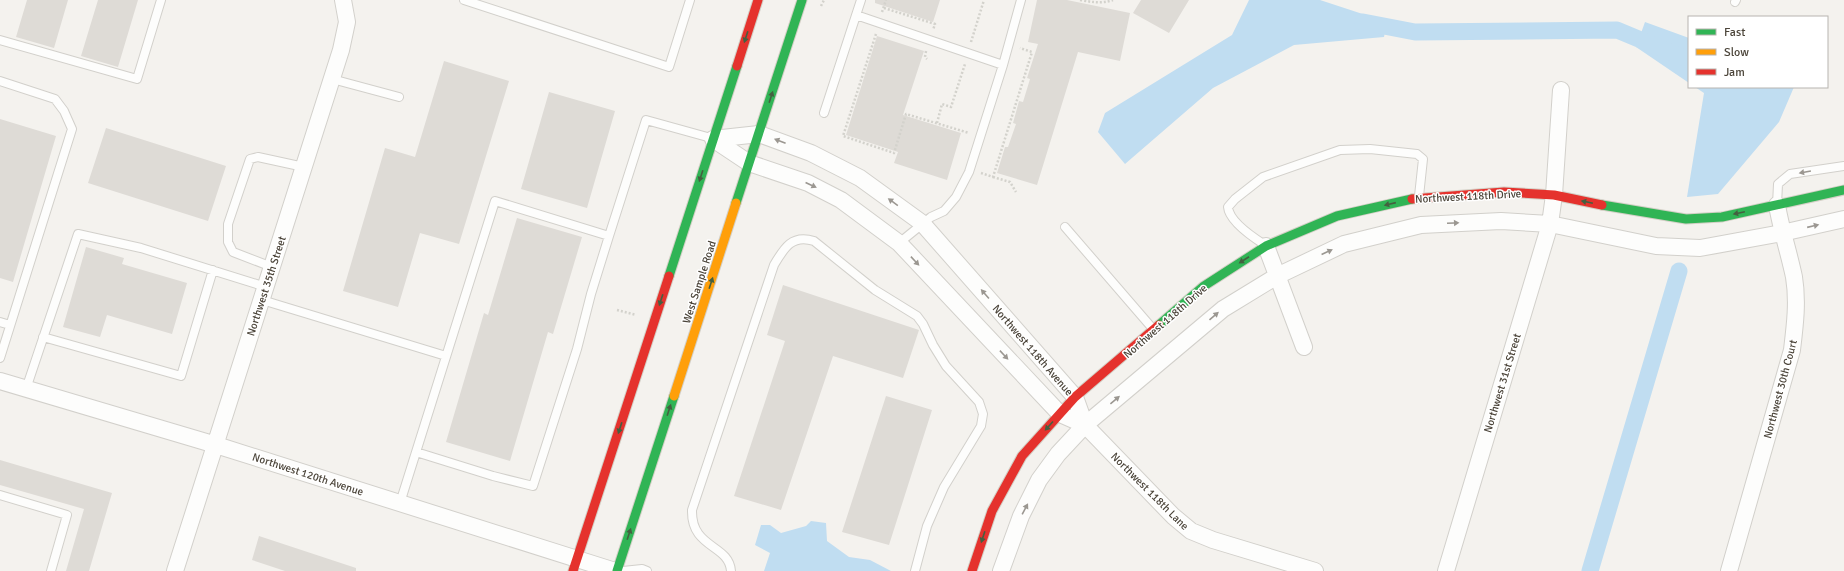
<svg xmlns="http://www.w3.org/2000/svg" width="1844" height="571" viewBox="0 0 1844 571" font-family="Signika,sans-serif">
<rect width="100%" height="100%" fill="#f4f2ee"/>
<path fill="#c0ddf1" d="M 1249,0 L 1320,0 L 1387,22 L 1384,37 L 1294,45 L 1213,88 L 1125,164 L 1098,132 L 1105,113 L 1232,35 Z
M 1645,22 L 1689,38 L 1689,83 L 1636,47 Z
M 1695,87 L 1794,87 L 1779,122 L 1718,194 L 1687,197 L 1704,93 Z
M 811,521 L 826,523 L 827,541 L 849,557 L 870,560 L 891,571 L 764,571 L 770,553 L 755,545 L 761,525 L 770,525 L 781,533 L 806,526 Z"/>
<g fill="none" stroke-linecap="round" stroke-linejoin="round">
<path stroke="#c0ddf1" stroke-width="17" d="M 1363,22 L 1415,32 L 1617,30 L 1689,60
M 1590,571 L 1679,271"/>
</g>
<path fill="#dedbd6" d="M 27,0 L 68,0 L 54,48 L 16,37 Z
M 98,0 L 138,0 L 118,67 L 81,56 Z
M 875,0 L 940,0 L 933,22 L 875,3 Z
M 1037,0 L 1067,0 L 1130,13 L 1120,61 L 1078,52 L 1037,185 L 997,173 L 1005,147 L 1008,147 L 1016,124 L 1013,123 L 1019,101 L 1023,102 L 1030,79 L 1027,78 L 1038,44 L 1028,42 Z
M 1141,0 L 1189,0 L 1169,33 L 1133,13 Z
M 877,36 L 924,51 L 903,115 L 961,133 L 947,180 L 894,163 L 898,152 L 846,135 Z
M 444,61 L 509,81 L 459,244 L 420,233 L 398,307 L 343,291 L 385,148 L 415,157 Z
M 549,92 L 615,111 L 587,208 L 521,189 Z
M 0,119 L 56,136 L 13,282 L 0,278 Z
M 106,128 L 226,166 L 208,221 L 88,183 Z
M 517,218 L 582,237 L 553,334 L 548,332 L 510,461 L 446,442 L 484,313 L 488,315 Z
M 86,247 L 124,258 L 122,264 L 187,283 L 172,334 L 107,315 L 100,337 L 63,327 Z
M 783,285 L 919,330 L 903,378 L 833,356 L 781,510 L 734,496 L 785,341 L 767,335 Z
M 886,396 L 932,410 L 889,545 L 842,532 Z
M 0,460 L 112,493 L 89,571 L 66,571 L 84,509 L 0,485 Z
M 259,536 L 356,568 L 356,571 L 285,571 L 252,560 Z"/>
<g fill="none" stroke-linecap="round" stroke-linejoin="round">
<g stroke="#d2d0cb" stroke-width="10">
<path id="lane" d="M 464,0 L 669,67 L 690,0
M 1735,2 L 1736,0
M 856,15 L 1003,65
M 0,40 L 137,79 L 161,0
M 332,79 L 399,97
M 0,81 L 55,99 L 64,111 L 72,129 L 0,358
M 824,113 L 861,0
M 1777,205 L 1778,184 L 1790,174 L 1844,166
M 1065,227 L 1153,329
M 609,236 L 646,120 L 711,138
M 899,243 L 931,217 L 944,211 L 956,197 L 969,172 L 1003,65 L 1021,0
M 1265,245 C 1254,238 1229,221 1228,207 L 1235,199 L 1263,177 L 1340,150 L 1370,149 L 1417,154 L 1423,159 L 1419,196
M 272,267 L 233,252 L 228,242 L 228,224 L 250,159 L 258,157 L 304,167
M 262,300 L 446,356
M 0,322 L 10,325
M 43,337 L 181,376 L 213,270
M 26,389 L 78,234 L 141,248 L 266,287
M 0,495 L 67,515 L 51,571
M 400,503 L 495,201 L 609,236 L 591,294 L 577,349 L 533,486 L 493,476 L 416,452
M 623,571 L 642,569 L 647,571
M 731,571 C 729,544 691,549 692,510 L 774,265 C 784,248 792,234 814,241 L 875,290 L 917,316 L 923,324 L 933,345 L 946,366 L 979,402 L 983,414 L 981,426 L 944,487 L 927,526 L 915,571"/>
</g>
<g stroke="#d2d0cb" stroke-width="18">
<path id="street" d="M 713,139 L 749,163 L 808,183 L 841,200 L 899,243 L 1060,414 L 1085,425 L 1173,516 L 1191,531 L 1213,540 L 1315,571
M 713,139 L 759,134 L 811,153 L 860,178 L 922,223 L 1075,397 L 1085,425
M 1266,246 L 1304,347
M 0,381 L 216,445 L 615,571
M 175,571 L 341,50 L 347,22 L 343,0
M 1001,571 L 1021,516 L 1039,480 L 1058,454 L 1085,425 L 1223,309 L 1277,276 L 1344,244 L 1421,225 L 1501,221 L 1550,224 L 1656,246 L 1700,248 L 1782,233 L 1844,219
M 1446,571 L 1550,224 L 1554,195 L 1561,90
M 1729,571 L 1792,350 C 1795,325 1798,301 1794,277 C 1789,253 1781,229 1777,205"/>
</g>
<g stroke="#d3cfc5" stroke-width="11">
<path id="fast" d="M 736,203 L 802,0
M 1602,205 L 1686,219 L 1722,217 L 1844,190
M 669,276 L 737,66
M 1159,325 L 1204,286 L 1266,246 L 1337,216 L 1412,199
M 617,571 L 674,396"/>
</g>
<g stroke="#d3cfc5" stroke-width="11">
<path id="slow" d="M 674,396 L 736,203"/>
</g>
<g stroke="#d3cfc5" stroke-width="11">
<path id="jam" d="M 737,66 L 758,0
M 1412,199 L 1504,192 L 1554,195 L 1602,205
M 573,571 L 669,276
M 972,571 L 992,511 L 1022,456 L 1075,397 L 1159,325"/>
</g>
<path stroke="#d3d2cc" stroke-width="2.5" stroke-dasharray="2 2" stroke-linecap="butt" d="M 1080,0 C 1092,2 1101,4 1113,0
M 821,6 L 824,0
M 884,8 L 935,24 L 933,30
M 882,12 L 886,0
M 876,34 L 843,136 L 894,153 L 906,114 L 969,133
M 971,42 L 984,0
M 926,51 L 925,57 L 927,59
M 937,123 L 942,104 L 951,107 L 965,64
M 981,173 L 993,177 L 1032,52 L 1020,48
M 993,177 L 1010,182 L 1016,192
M 617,310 L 636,315"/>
<use href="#lane" stroke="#fdfdfc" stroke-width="8"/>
<use href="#street" stroke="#fdfdfc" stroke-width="16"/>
<use href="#fast" stroke="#30b455" stroke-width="9"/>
<use href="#slow" stroke="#ff9f0a" stroke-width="9"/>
<use href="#jam" stroke="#e5322d" stroke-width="9"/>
</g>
<defs><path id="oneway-solid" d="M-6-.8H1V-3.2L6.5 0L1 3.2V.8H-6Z"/></defs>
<g fill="#446040">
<use href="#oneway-solid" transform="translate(746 37) rotate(108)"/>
<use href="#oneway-solid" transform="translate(771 97) rotate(-72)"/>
<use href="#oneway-solid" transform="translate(701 176) rotate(108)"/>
<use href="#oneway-solid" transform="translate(1587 202) rotate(-168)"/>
<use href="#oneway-solid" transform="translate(1390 204) rotate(167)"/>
<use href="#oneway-solid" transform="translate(1739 213) rotate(168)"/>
<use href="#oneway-solid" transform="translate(1244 260) rotate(147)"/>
<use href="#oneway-solid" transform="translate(711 283) rotate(-72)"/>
<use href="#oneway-solid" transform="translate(661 300) rotate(108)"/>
<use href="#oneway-solid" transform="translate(669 410) rotate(-72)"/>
<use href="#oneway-solid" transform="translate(1049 426) rotate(132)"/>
<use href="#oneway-solid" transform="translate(620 428) rotate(108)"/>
<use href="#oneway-solid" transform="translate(629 534) rotate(-72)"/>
<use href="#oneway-solid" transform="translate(983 537) rotate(108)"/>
</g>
<g fill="#9b9791">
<use href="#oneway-solid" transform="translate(780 141) rotate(-159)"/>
<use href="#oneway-solid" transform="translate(1805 172) rotate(170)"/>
<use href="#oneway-solid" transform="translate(811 185) rotate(25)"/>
<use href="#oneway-solid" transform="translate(893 202) rotate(-144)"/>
<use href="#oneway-solid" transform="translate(1453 223) rotate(-3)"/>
<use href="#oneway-solid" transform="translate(1813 226) rotate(-13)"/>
<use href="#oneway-solid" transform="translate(1327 252) rotate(-25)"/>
<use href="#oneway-solid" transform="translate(915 261) rotate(47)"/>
<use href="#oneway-solid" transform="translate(985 294) rotate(-131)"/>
<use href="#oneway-solid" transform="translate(1214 316) rotate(-41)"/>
<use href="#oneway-solid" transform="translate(1004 355) rotate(47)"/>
<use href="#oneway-solid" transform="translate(1115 400) rotate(-40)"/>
<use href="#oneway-solid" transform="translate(1025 509) rotate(-62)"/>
</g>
<g text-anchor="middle" stroke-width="3" stroke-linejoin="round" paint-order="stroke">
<g font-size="11" fill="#4b4439" stroke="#fff">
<text transform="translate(1468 196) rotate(-3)" y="4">Northwest 118th Drive</text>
<text transform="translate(699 282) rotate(-72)" y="4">West Sample Road</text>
<text transform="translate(266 286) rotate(-72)" y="4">Northwest 35th Street</text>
<text transform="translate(1165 321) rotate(-41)" y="4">Northwest 118th Drive</text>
<text transform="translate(1033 350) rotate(49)" y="4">Northwest 118th Avenue</text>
<text transform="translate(1502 383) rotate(-73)" y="4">Northwest 31st Street</text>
<text transform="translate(1780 389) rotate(-75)" y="4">Northwest 30th Court</text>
<text transform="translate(308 474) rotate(18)" y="4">Northwest 120th Avenue</text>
<text transform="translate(1150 491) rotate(45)" y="4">Northwest 118th Lane</text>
</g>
</g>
<rect x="1688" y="16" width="140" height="72" fill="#ffffff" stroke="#b7b4b0"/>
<rect x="1696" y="29" width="20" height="6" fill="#30b455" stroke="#b7b4b0"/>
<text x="1724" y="36" font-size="12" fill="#4b4439">Fast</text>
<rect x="1696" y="49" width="20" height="6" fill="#ff9f0a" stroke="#b7b4b0"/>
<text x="1724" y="56" font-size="12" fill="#4b4439">Slow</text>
<rect x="1696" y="69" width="20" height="6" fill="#e5322d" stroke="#b7b4b0"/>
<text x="1724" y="76" font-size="12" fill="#4b4439">Jam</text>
</svg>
